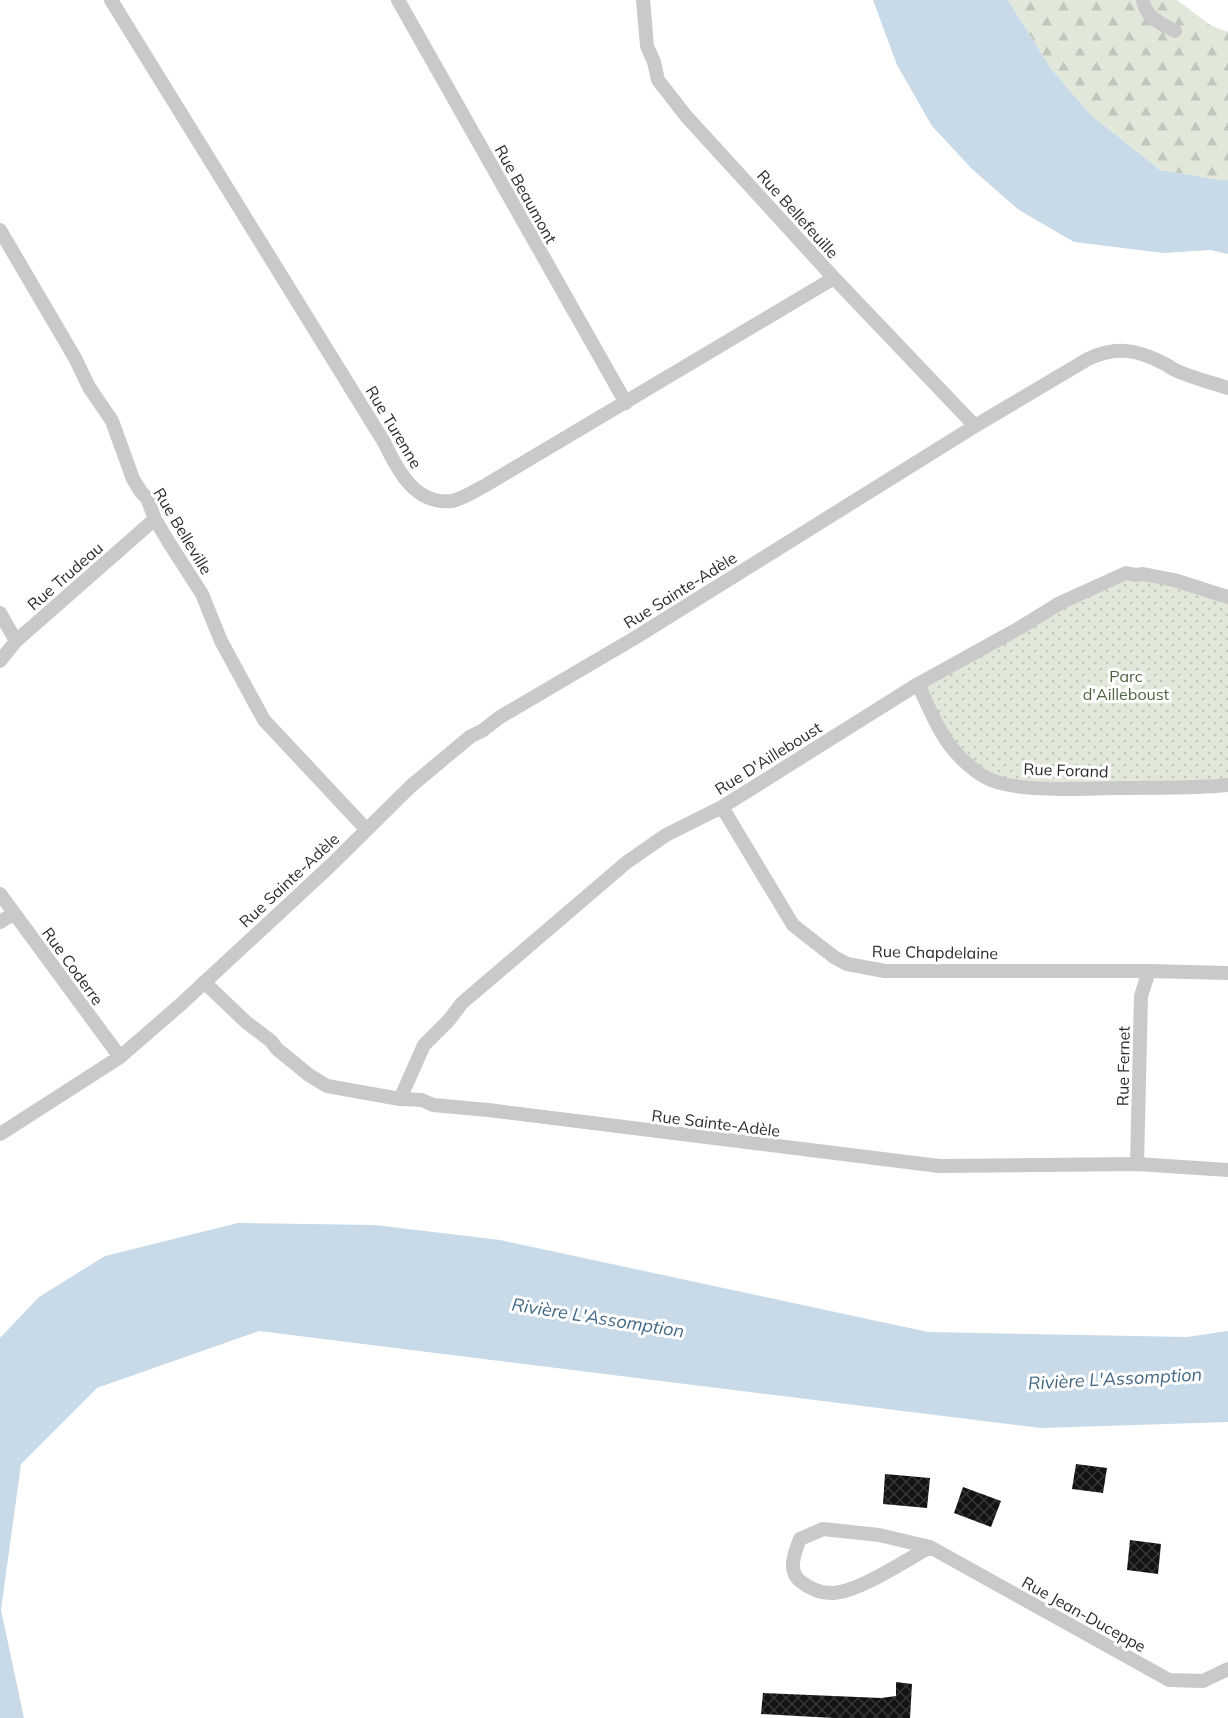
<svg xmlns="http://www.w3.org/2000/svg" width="1228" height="1718" viewBox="0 0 1228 1718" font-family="Mulish,sans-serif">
<defs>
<pattern id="forest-firs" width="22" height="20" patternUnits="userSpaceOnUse" patternTransform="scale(1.5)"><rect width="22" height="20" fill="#e1e8da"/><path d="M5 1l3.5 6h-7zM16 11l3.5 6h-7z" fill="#c1c7bb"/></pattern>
<pattern id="park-dots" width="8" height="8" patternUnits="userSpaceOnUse" patternTransform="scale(1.5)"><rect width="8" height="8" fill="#e1e8da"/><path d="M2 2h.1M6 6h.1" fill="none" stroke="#c1c7bb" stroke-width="1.8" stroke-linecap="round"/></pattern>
<pattern id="building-cross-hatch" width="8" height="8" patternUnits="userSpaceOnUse" patternTransform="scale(1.5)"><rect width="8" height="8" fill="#131313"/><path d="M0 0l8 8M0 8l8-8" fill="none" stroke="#363636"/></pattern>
</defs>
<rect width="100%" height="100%" fill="#fff"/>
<path fill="url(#forest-firs)" d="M 1008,0 L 1177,0 L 1210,25 L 1228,32 L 1228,180 L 1220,180 L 1160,170 L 1091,115 L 1052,70 Z"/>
<path fill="url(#park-dots)" d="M 1126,573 L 1228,597 L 1228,785 L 1005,783 L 948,746 L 918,684 Z"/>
<path fill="#c8d9e7" d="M 873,0 L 1008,0 L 1052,70 L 1091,115 L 1160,170 L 1220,180 L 1228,180 L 1228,254 L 1210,250 L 1163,253 L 1074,242 L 1019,210 L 972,169 L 932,126 L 897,65 Z
M 238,1223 L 375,1225 L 500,1240 L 928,1332 L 1187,1337 L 1228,1331 L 1228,1422 L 1041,1428 L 259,1331 L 97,1388 L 21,1464 L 1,1610 L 24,1718 L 0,1718 L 0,1338 L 39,1297 L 105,1256 Z"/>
<path fill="url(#building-cross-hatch)" d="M 1076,1464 L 1107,1468 L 1103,1493 L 1072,1489 Z
M 885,1474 L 930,1478 L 927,1508 L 883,1504 Z
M 963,1487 L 1001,1501 L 991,1527 L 954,1513 Z
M 1130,1540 L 1161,1544 L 1158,1574 L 1127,1570 Z
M 896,1682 L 912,1684 L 910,1718 L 833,1718 L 761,1714 L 763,1693 L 881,1698 L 896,1696 Z"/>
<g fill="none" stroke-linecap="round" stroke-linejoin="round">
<path stroke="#c9c9c9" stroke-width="14" d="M 111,0 L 384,442 C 398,471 415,505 452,501 C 463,499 476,490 486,485 L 834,278
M 398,0 L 626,403
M 643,0 L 647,46 L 654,62 L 658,80 L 686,116 L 834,278 L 975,426
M 1143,0 C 1145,17 1161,24 1175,31
M 0,230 L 75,358 L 89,387 L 112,421 L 133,479 L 141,492 L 147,498 L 155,519 L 168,541 L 202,594 L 221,641 L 264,720 L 366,829
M 0,613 L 16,641
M 0,661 L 16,641 L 155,519
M 918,684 C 936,723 945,751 983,776 C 1011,794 1085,788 1118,788 C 1155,787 1192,789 1228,785
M 722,807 L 793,925 L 834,957 L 847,964 L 885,971 L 1149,971 L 1228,973
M 0,894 L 120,1057
M 0,922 L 14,913
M 204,982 L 246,1022 L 271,1041 L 277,1049 L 309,1075 L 327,1086 L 400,1099 L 422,1100 L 433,1105 L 488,1110 L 939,1166 L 1137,1164 L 1228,1170
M 400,1099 L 424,1045 L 449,1020 L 462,1003 L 627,862 L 666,835 L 722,807 L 918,684 L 1021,627 L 1060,603 L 1126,573 L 1136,575 L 1143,574 L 1174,580 L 1228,597
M 0,1134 L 120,1057 L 180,1005 L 330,866 L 411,786 L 471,736 L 482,731 L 500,717 L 633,639 L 975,426 L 1088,359 C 1115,346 1136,349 1163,363 C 1168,365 1171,368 1175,370 C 1192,378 1210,382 1228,388
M 1137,1164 L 1141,996 L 1149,971
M 930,1547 C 906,1560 856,1594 830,1593 C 818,1593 809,1588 800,1581 C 787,1570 795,1552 800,1539 L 823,1529 L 879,1535 L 930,1547 L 1169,1680 L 1203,1681 L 1228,1669"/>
</g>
<g text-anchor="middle" stroke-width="6" stroke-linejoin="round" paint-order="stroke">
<g font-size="16" fill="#2c2c2c" stroke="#fff">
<text transform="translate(526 194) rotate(61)" y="6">Rue Beaumont</text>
<text transform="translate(798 214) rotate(48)" y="6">Rue Bellefeuille</text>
<text transform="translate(394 427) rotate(59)" y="6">Rue Turenne</text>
<text transform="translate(183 531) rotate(59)" y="6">Rue Belleville</text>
<text transform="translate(65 576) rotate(-41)" y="6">Rue Trudeau</text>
<text transform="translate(680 590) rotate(-32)" y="6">Rue Sainte-Adèle</text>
<text transform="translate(768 758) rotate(-32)" y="6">Rue D'Ailleboust</text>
<text transform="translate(1066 770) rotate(2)" y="6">Rue Forand</text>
<text transform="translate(289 880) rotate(-43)" y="6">Rue Sainte-Adèle</text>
<text transform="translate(935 952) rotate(1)" y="6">Rue Chapdelaine</text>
<text transform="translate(73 966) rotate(54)" y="6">Rue Coderre</text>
<text transform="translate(1123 1066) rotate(-89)" y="6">Rue Fernet</text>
<text transform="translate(716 1123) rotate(7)" y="6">Rue Sainte-Adèle</text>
<text transform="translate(1084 1614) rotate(29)" y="6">Rue Jean-Duceppe</text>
</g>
<g font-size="16" fill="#4e633e" stroke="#fff">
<text x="1126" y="682">Parc<tspan x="1126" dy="18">d'Ailleboust</tspan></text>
</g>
<g font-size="18" font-style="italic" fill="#426885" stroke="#fff">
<text transform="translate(598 1318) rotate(9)" y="6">Rivière L'Assomption</text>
<text transform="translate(1115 1379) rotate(-3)" y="6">Rivière L'Assomption</text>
</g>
</g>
</svg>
